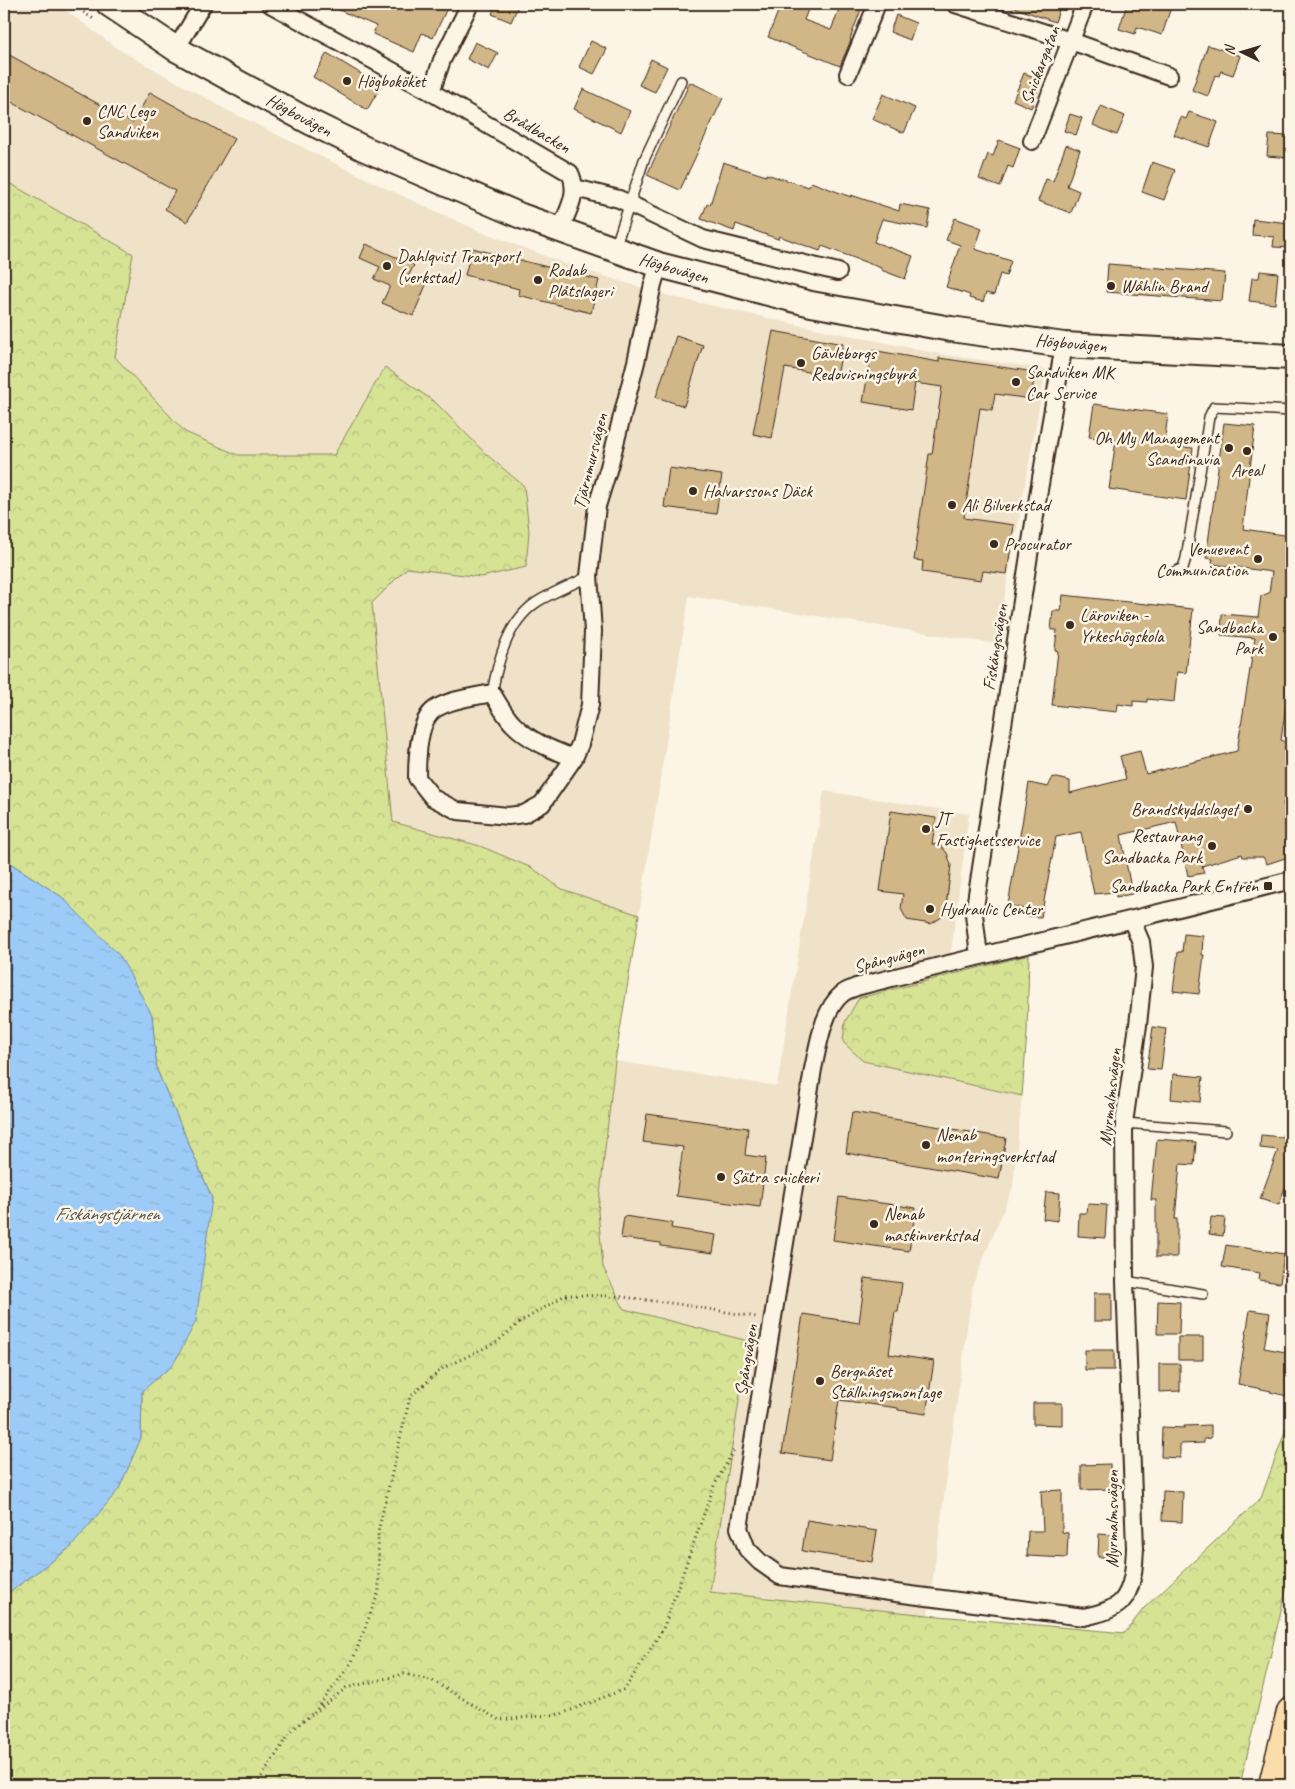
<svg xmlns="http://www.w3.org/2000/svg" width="1295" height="1789" viewBox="0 0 1295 1789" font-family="Caveat,sans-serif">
<defs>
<pattern id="forest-crowns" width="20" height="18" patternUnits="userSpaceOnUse" patternTransform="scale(1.25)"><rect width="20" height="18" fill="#d6e395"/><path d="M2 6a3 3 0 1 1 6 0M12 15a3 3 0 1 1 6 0" fill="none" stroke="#b9c380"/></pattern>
<pattern id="water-ripples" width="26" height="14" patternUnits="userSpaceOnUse" patternTransform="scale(1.25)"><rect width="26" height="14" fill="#9dcbf8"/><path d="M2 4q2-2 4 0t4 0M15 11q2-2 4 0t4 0" fill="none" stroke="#88aed4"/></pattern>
</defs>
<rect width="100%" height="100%" fill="#fcf5e5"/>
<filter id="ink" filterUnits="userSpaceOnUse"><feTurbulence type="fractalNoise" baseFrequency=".02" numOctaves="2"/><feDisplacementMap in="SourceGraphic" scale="10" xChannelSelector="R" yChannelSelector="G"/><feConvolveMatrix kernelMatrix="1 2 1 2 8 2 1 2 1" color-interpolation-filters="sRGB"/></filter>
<g filter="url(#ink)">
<path fill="#efe2c9" d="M 4,4 L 57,4 L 118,49 L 227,110 L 381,186 L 477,230 L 577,268 L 673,297 L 799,325 L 940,354 L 1046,369 L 996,644 L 689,596 L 639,915 L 562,889 L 532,868 L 480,846 L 393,822 L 372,603 L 407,568 L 481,577 L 524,486 L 487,455 L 238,455 L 185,432 L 115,357 L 133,254 L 4,180 Z
M 824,791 L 969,814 L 948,975 L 859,998 L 863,1061 L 1022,1096 L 1013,1187 L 973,1284 L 928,1615 L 710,1593 L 748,1341 L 624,1309 L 603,1267 L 598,1211 L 615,1061 L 777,1086 Z"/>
<path fill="url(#forest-crowns)" stroke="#88865a" d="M 4,180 L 133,254 L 115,357 L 185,432 L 238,455 L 334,455 L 385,367 L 436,403 L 487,455 L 524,486 L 529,531 L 526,567 L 481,577 L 407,568 L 372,603 L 393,822 L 480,846 L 532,868 L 562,889 L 639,915 L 615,1061 L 598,1211 L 603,1267 L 624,1309 L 748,1341 L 710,1592 L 928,1615 L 1125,1633 L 1144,1608 L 1261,1498 L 1291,1415 L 1291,1568 L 1240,1785 L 4,1785 L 4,1592 L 11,1591 L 71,1547 L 141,1438 L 142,1390 L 173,1365 L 212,1198 L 157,1070 L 152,1015 L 62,897 L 4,859 Z
M 1029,955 L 1027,1033 L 1022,1096 L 863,1061 L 843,1042 L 845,1022 L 859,998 Z"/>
<path fill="url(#water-ripples)" stroke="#768ba1" d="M 4,859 L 62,897 L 120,956 L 152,1015 L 157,1070 L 212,1198 L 196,1321 L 173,1365 L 142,1391 L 141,1438 L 119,1489 L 71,1547 L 11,1591 L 4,1592 Z"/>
<path fill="#d1b687" stroke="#3b2a1e" d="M 325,4 L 449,4 L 433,38 L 422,33 L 414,52 L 373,34 L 376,26 Z
M 496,4 L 519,4 L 511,22 L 492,14 Z
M 781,4 L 810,4 L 804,20 L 831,30 L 841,4 L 863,4 L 850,39 L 851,40 L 840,66 L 768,37 Z
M 1010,4 L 1061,4 L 1055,22 L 1010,6 Z
M 1127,4 L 1172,4 L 1162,35 L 1137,27 L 1135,34 L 1119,29 Z
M 896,15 L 916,23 L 910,40 L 890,32 Z
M 591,41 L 607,49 L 594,74 L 579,67 Z
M 475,42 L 498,53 L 489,70 L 467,59 Z
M 1208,45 L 1240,56 L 1233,75 L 1221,71 L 1219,76 L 1215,75 L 1208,96 L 1192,90 Z
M 4,52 L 133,123 L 150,92 L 234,139 L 187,222 L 165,209 L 175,191 L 4,98 Z
M 327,53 L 381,86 L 367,110 L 313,77 Z
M 651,59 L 667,67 L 655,92 L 639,85 Z
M 1024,73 L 1042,80 L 1031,108 L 1013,100 Z
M 690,82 L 723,98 L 680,190 L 647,175 Z
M 583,89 L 630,111 L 621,132 L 574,109 Z
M 883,94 L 915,108 L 904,133 L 872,119 Z
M 1101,106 L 1125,116 L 1117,135 L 1093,125 Z
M 1189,112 L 1218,122 L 1209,147 L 1174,135 L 1181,117 L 1186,119 Z
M 1070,114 L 1082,118 L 1076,135 L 1064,131 Z
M 1269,135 L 1291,136 L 1291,158 L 1267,156 Z
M 999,140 L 1020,148 L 1013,168 L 1008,166 L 1000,187 L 979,179 L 988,154 L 993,156 Z
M 1066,145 L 1080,150 L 1067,186 L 1079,191 L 1071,213 L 1038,201 L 1046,179 L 1053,181 Z
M 723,162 L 766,176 L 766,174 L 809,187 L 811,182 L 851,197 L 851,195 L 899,211 L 900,204 L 930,210 L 927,228 L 882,219 L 874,242 L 913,256 L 905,279 L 881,270 L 881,268 L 822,246 L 820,251 L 779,236 L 778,239 L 736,224 L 734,231 L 701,219 L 707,204 L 710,205 Z
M 1152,162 L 1175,170 L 1164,200 L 1142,192 Z
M 955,218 L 982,228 L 975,249 L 1011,261 L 1006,276 L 1000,274 L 994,295 L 986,293 L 983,302 L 969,298 L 970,295 L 946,287 L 960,245 L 946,240 Z
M 1253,219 L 1291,223 L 1291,248 L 1273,247 L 1274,237 L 1252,235 Z
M 366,244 L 414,265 L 408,277 L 426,285 L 413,316 L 382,303 L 390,286 L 374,279 L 380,267 L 360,258 Z
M 472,248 L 599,280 L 591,313 L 518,295 L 519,289 L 465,275 Z
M 1108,264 L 1225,273 L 1222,301 L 1106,292 Z
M 1260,271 L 1278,273 L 1275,304 L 1249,301 L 1252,278 L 1259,278 Z
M 773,331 L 843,344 L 837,377 L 785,368 L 772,438 L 753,434 Z
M 676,336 L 703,345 L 684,406 L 656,397 Z
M 872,350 L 939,362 L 939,358 L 1035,372 L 1031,399 L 995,394 L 992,410 L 980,408 L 964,518 L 1014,525 L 1007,574 L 983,571 L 981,580 L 922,572 L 923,561 L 914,560 L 929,454 L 932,454 L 942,387 L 915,383 L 911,410 L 863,402 Z
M 1094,404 L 1168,414 L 1164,445 L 1193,448 L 1186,500 L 1109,489 L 1116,440 L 1089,437 Z
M 1224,423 L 1255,426 L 1243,529 L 1291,536 L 1291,678 L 1290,678 L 1281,740 L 1291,746 L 1291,795 L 1283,803 L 1291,835 L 1291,856 L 1267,864 L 1263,857 L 1243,857 L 1242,854 L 1202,866 L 1204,873 L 1188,876 L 1176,822 L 1121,835 L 1132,894 L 1116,897 L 1115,892 L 1094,894 L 1081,832 L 1056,837 L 1041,917 L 1026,916 L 1024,909 L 1008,905 L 1029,783 L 1048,787 L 1053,777 L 1070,781 L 1070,793 L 1126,779 L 1120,756 L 1140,751 L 1146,774 L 1237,751 L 1255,638 L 1221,635 L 1222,614 L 1258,617 L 1261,596 L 1269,593 L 1272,572 L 1212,564 L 1213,559 L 1206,558 Z
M 669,468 L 722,475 L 716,514 L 664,507 Z
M 1063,595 L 1193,609 L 1186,673 L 1177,672 L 1174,702 L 1147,699 L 1147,702 L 1133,701 L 1133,706 L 1118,704 L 1117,712 L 1052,705 L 1058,651 L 1055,650 L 1057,630 L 1051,630 L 1053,611 L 1061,611 Z
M 891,811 L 936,818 L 932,844 L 940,845 L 947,853 L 951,865 L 945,915 L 931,924 L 907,920 L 901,909 L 903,894 L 880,891 Z
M 1184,934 L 1203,936 L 1202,955 L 1204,955 L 1199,994 L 1173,991 L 1178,952 L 1182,952 Z
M 1153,1027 L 1166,1029 L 1161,1070 L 1147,1069 Z
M 1173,1074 L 1203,1077 L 1200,1102 L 1171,1099 Z
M 852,1112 L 1006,1138 L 999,1179 L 846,1153 Z
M 647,1114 L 748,1128 L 745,1155 L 766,1158 L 760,1207 L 676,1196 L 683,1147 L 643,1142 Z
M 1289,1117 L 1291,1118 L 1291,1187 L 1285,1187 L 1279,1205 L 1260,1199 L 1278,1150 L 1260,1148 L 1261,1135 L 1282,1137 Z
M 1157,1139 L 1196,1142 L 1194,1165 L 1180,1164 L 1175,1219 L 1177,1219 L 1177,1257 L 1156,1257 L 1156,1200 L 1151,1200 Z
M 1046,1192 L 1060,1193 L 1058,1221 L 1043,1219 Z
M 839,1197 L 916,1208 L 909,1251 L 833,1240 Z
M 1088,1204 L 1107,1205 L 1105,1238 L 1078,1236 L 1079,1213 L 1087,1213 Z
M 624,1216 L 672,1223 L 671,1228 L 716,1235 L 713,1253 L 661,1246 L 661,1243 L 621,1238 Z
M 1211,1217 L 1225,1218 L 1223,1236 L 1209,1234 Z
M 1226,1245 L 1284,1254 L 1280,1283 L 1259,1280 L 1260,1273 L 1222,1267 Z
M 865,1278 L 902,1283 L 898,1312 L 895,1312 L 889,1354 L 934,1361 L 926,1414 L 898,1410 L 898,1408 L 839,1400 L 830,1460 L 782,1453 L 803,1314 L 859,1323 Z
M 1094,1293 L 1112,1293 L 1112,1321 L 1094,1321 Z
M 1158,1301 L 1180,1302 L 1179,1334 L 1157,1334 Z
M 1250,1310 L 1270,1313 L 1264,1348 L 1291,1353 L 1291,1397 L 1270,1392 L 1271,1391 L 1238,1384 Z
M 1178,1337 L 1203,1337 L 1203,1360 L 1178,1360 Z
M 1085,1350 L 1114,1350 L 1114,1370 L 1085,1370 Z
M 1159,1364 L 1180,1364 L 1180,1391 L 1159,1392 Z
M 1033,1403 L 1062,1403 L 1062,1425 L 1033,1424 Z
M 1211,1425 L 1211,1438 L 1204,1439 L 1204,1443 L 1180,1444 L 1180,1458 L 1161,1457 L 1162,1427 L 1184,1428 L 1184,1426 Z
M 1110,1464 L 1111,1489 L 1081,1490 L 1081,1465 Z
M 1062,1490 L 1062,1532 L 1068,1533 L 1067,1558 L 1027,1556 L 1028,1531 L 1043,1531 L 1041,1491 Z
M 1163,1491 L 1183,1492 L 1182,1522 L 1162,1521 Z
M 807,1520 L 877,1531 L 872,1562 L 802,1551 Z
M 1099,1534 L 1112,1535 L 1111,1557 L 1098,1557 Z"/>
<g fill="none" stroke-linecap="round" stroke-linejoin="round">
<g stroke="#3b2a1e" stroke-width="12">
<path id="lane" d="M 615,248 L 644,160 L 681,81
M 1174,572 L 1183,568 L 1186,558 L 1209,417 L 1214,407 L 1291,411
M 492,693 C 498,661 507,622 537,602 C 553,592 572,585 589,576
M 1124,1123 L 1226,1131
M 1125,1281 L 1203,1294"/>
</g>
<g stroke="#3b2a1e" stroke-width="20">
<path id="street" d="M 270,4 L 431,92 L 570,173 C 580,193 567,212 560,230
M 955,4 L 1071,41 L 1169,76
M 176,49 L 203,4
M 848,74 L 877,4
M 431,92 L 442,60 L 470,4
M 1032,141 L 1085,4
M 575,188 L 619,199 L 703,239 L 838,272
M 574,758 C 552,750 529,741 512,723 C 504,714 498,703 492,693 C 474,697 451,699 435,709 C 418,720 417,759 417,778 L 433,798 L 458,811 L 508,816 L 524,814 L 542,804 L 574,758 L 580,744 L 590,705 L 593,631 L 589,576 L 597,506 L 609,467 L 636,362 L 653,284 L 659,265
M 1132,921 L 1141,942 L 1144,967 L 1138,1025 L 1124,1123 L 1125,1281 L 1135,1548 C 1134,1565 1134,1588 1121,1602 C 1112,1611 1096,1614 1084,1617 L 903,1594 L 780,1576 L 760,1562 L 747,1549 L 739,1528 L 813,1069 C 818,1047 823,1009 842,994 C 845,991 852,989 856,987 C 1001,950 1147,917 1291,880
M 979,956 L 974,914 L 1039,490 L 1064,345"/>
</g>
<g stroke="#3b2a1e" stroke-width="28">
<path id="secondary" d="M 109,4 L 176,49 L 310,122 L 365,149 L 521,216 L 659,265 L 811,304 L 951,329 L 1064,345 L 1291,357"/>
</g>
<g stroke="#3b2a1e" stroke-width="31">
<path id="highway" d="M 1273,1785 L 1291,1712"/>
</g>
<path stroke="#3b2a1e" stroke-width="3" stroke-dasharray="1 4" stroke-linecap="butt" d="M 71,4 L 95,20
M 318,1710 L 346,1688 L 404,1674 L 431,1680 L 499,1720 L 561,1714 L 625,1689 L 663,1629 L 714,1486 L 734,1450
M 314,1713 L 352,1662 L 379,1591 L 378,1532 L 410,1397 L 443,1368 L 497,1342 L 519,1323 L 565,1295 L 614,1296 L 678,1304 L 756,1317
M 256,1785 L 293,1729 L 313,1713"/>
<use href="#lane" stroke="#fcf5e5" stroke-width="9"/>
<use href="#street" stroke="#fcf5e5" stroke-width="16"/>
<use href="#secondary" stroke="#fcf5e5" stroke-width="24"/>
<use href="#highway" stroke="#fbddab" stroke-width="28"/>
</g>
</g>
<g fill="#3b2a1e" stroke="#fcf5e5" stroke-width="2">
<circle cx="347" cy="81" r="5"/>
<circle cx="87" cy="121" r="5"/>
<circle cx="387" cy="266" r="5"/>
<circle cx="538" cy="280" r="5"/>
<circle cx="1111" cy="286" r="5"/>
<circle cx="801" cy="363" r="5"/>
<circle cx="1016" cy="382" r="5"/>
<circle cx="1229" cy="448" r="5"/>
<circle cx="1247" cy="451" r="5"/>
<circle cx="693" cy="491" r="5"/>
<circle cx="952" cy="505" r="5"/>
<circle cx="994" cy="544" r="5"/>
<circle cx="1258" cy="559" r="5"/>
<circle cx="1070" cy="625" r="5"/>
<circle cx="1273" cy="637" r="5"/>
<circle cx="1248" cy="809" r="5"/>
<circle cx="926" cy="829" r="5"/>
<circle cx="1212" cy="846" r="5"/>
<rect x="1263" y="881" width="10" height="10" rx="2.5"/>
<circle cx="930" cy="909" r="5"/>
<circle cx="926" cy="1145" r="5"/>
<circle cx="721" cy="1177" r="5"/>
<circle cx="874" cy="1224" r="5"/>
<circle cx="820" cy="1381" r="5"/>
</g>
<g text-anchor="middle" stroke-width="5" stroke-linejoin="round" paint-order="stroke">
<g font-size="18" fill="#3b2a1e" stroke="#fcf5e5">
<text transform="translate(1040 65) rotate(-69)" y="6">Snickargatan</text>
<text transform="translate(299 115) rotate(28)" y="6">Högbovägen</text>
<text transform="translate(537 130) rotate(30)" y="6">Brådbacken</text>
<text transform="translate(674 268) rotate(16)" y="6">Högbovägen</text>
<text transform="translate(1071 343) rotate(5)" y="6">Högbovägen</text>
<text transform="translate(590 461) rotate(-76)" y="6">Tjärnmursvägen</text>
<text transform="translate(995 647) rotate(-81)" y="6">Fiskängsvägen</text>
<text transform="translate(889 958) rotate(-15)" y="6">Spångvägen</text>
<text transform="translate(1110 1097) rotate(-84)" y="6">Myrmalmsvägen</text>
<text transform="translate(746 1360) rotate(-81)" y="6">Spångvägen</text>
<text transform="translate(1112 1519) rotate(-90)" y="6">Myrmalmsvägen</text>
</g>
<g font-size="18" fill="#3b2a1e" stroke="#fcf5e5" text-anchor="start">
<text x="357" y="87">Högboköket</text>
<text x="97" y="117">CNC Lego<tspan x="97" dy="21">Sandviken</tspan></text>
<text x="397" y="262">Dahlqvist Transport<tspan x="397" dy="21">(verkstad)</tspan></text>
<text x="548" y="276">Rodab<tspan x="548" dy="21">Plåtslageri</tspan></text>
<text x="1121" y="292">Wåhlin Brand</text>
<text x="811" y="359">Gävleborgs<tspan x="811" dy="21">Redovisningsbyrå</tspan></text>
<text x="1026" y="378">Sandviken MK<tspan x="1026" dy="21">Car Service</tspan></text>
<text x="1219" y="444" text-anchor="end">Oh My Management<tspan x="1219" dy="21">Scandinavia</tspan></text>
<text x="1247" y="476" text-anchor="middle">Areal</text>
<text x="703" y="497">Halvarssons Däck</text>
<text x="962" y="511">Ali Bilverkstad</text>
<text x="1004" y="550">Procurator</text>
<text x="1248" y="555" text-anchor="end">Venuevent<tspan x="1248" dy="21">Communication</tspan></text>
<text x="1080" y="621">Läroviken -<tspan x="1080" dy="21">Yrkeshögskola</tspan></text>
<text x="1263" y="633" text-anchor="end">Sandbacka<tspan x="1263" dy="21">Park</tspan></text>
<text x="1238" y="815" text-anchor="end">Brandskyddslaget</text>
<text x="936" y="825">JT<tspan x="936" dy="21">Fastighetsservice</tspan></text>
<text x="1202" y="842" text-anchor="end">Restaurang<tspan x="1202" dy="21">Sandbacka Park</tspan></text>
<text x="1258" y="892" text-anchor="end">Sandbacka Park Entrén</text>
<text x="940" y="915">Hydraulic Center</text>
<text x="936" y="1141">Nenab<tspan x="936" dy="21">monteringsverkstad</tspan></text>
<text x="731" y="1183">Sätra snickeri</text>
<text x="884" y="1220">Nenab<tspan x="884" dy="21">maskinverkstad</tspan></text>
<text x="830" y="1377">Bergnäset<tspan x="830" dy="21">Ställningsmontage</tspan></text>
</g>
<g font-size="19" font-style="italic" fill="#545254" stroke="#fcf5e5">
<text x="107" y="1220">Fiskängstjärnen</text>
</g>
</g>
<rect width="1295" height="1789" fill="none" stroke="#fcf5e5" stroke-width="20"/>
<rect x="10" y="10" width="1275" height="1769" fill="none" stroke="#3b2a1e" stroke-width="2" filter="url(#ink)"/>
<g transform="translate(1242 52) rotate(275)" stroke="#fcf5e5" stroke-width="4" paint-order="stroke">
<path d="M0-4L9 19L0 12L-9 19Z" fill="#3b2a1e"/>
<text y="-8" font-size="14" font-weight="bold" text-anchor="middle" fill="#3b2a1e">N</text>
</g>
</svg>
